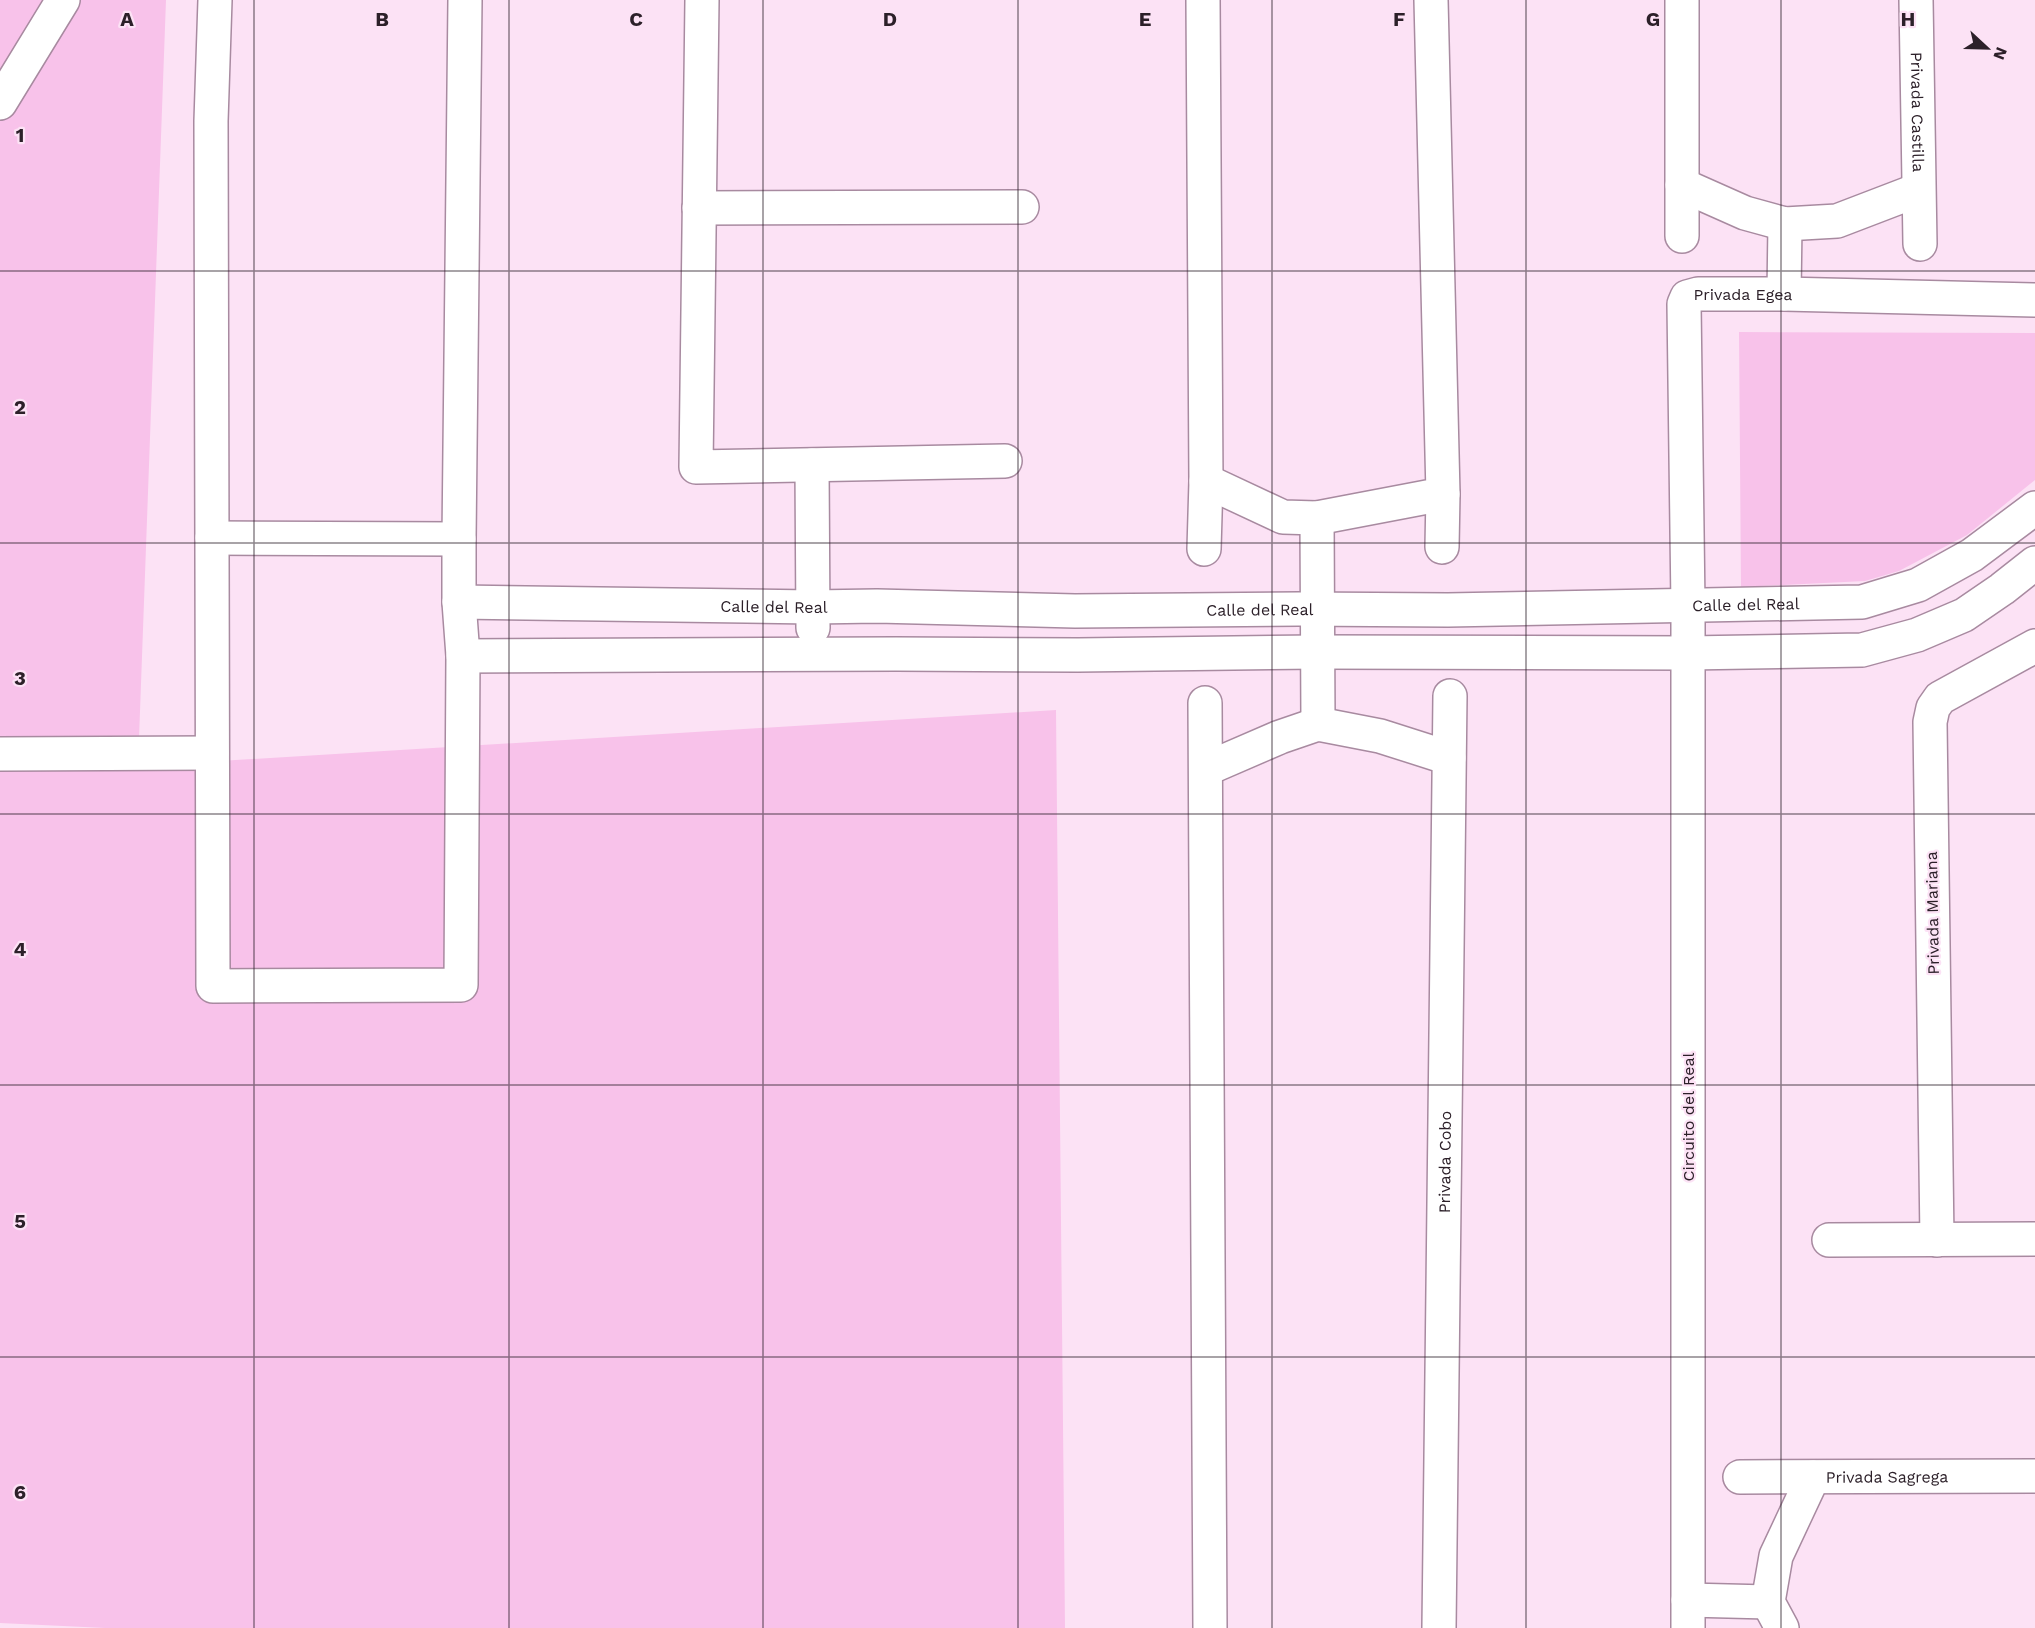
<svg xmlns="http://www.w3.org/2000/svg" width="2035" height="1628" viewBox="0 0 2035 1628" font-family="'Work Sans',sans-serif">
<rect width="100%" height="100%" fill="#fce2f5"/>
<path fill="#f8c2ea" d="M 0,0 L 166,0 L 138,766 L 1056,710 L 1065,1628 L 105,1628 L 0,1623 Z
M 1739,332 L 2035,333 L 2035,480 L 1967,535 L 1899,571 L 1865,581 L 1741,587 Z"/>
<g fill="none" stroke-linecap="round" stroke-linejoin="round">
<g stroke="#a88aa0" stroke-width="36">
<g id="minor">
<path d="M 215,0 L 211,121 L 213,986 L 461,985 L 463,656 L 459,602 L 459,539 L 465,0"/>
<path d="M 702,0 L 696,467 L 1005,461"/>
<path d="M 1203,0 L 1206,481 L 1204,549"/>
<path d="M 1682,0 L 1682,236"/>
<path id="s1" d="M 1916,0 L 1920,244"/>
<path d="M 0,103 L 63,0"/>
<path d="M 1682,185 L 1745,213 L 1785,224 L 1837,221 L 1918,190"/>
<path d="M 699,208 L 1022,207"/>
<path d="M 1784,294 L 1785,224"/>
<path d="M 812,465 L 813,628"/>
<path d="M 1206,481 L 1283,517 L 1317,518 L 1443,494 L 1431,0"/>
<path d="M 1317,518 L 1318,724"/>
<path d="M 212,538 L 459,539"/>
<path d="M 1442,547 L 1443,494"/>
<path id="s2" d="M 459,602 L 813,607 L 877,606 L 1075,611 L 1299,609 L 1448,610 L 1862,602 L 1918,585 L 1972,555 L 2035,508"/>
<path d="M 463,656 L 896,654 L 1078,655 L 1317,652 L 1688,653 L 1862,650 L 1917,635 L 1964,615 L 2002,589 L 2035,563"/>
<path d="M 1205,703 L 1210,1628"/>
<path d="M 0,754 L 212,753"/>
<path d="M 1206,769 L 1280,737 L 1318,724 L 1380,736 L 1449,758"/>
<path d="M 1829,1240 L 2035,1239"/>
<path d="M 1937,1240 L 1930,722 L 1933,708 L 1940,698 L 2035,646"/>
<path id="s3" d="M 1740,1477 L 2035,1476"/>
<path d="M 1688,1600 L 1768,1602"/>
<path id="s4" d="M 1439,1628 L 1450,696"/>
<path id="s5" d="M 1688,1628 L 1688,606 L 1684,304 L 1687,297 L 1698,294 L 1784,294 L 2035,300"/>
<path d="M 1782,1628 L 1768,1602 L 1776,1556 L 1813,1477"/>
</g>
</g>
<use href="#minor" stroke="#fff" stroke-width="33"/>
</g>
<path fill="none" stroke="#2c2029" stroke-width="1.5" stroke-opacity="0.55" d="M 254,0 L 254,1628M 509,0 L 509,1628M 763,0 L 763,1628M 1018,0 L 1018,1628M 1272,0 L 1272,1628M 1526,0 L 1526,1628M 1781,0 L 1781,1628M 0,271 L 2035,271M 0,543 L 2035,543M 0,814 L 2035,814M 0,1085 L 2035,1085M 0,1357 L 2035,1357"/>
<g text-anchor="middle" stroke-width="4.5" stroke-linejoin="round" paint-order="stroke">
<g font-size="16" fill="#2c2029" stroke="#fce2f5">
<text dy="6" stroke="none"><textPath href="#s1" startOffset="112">Privada Castilla</textPath></text>
<text dy="6" stroke="none"><textPath href="#s5" startOffset="1388">Privada Egea</textPath></text>
<text dy="6" stroke="none"><textPath href="#s2" startOffset="1287">Calle del Real</textPath></text>
<text dy="6" stroke="none"><textPath href="#s2" startOffset="315">Calle del Real</textPath></text>
<text dy="6" stroke="none"><textPath href="#s2" startOffset="801">Calle del Real</textPath></text>
<text transform="translate(1932 913) rotate(-91)" y="6">Privada Mariana</text>
<text transform="translate(1688 1117) rotate(-90)" y="6">Circuito del Real</text>
<text dy="6" stroke="none"><textPath href="#s4" startOffset="466">Privada Cobo</textPath></text>
<text dy="6" stroke="none"><textPath href="#s3" startOffset="147">Privada Sagrega</textPath></text>
</g>
</g>
<g font-size="20" text-anchor="middle" font-weight="bold" fill="#2c2029" stroke="#fce2f5" stroke-width="4.5" stroke-linejoin="round" paint-order="stroke">
<text x="127" y="26">A</text>
<text x="382" y="26">B</text>
<text x="636" y="26">C</text>
<text x="890" y="26">D</text>
<text x="1145" y="26">E</text>
<text x="1399" y="26">F</text>
<text x="1653" y="26">G</text>
<text x="1908" y="26">H</text>
<text x="20" y="142">1</text>
<text x="20" y="414">2</text>
<text x="20" y="685">3</text>
<text x="20" y="956">4</text>
<text x="20" y="1228">5</text>
<text x="20" y="1499">6</text>
</g>
<g transform="translate(1987 48) rotate(112)" stroke="#fce2f5" stroke-width="4.5" paint-order="stroke">
<path d="M0-4.5L10 22L0 15L-10 22Z" fill="#2c2029"/>
<text y="-9" font-size="16" font-weight="bold" text-anchor="middle" fill="#2c2029">N</text>
</g>
</svg>
